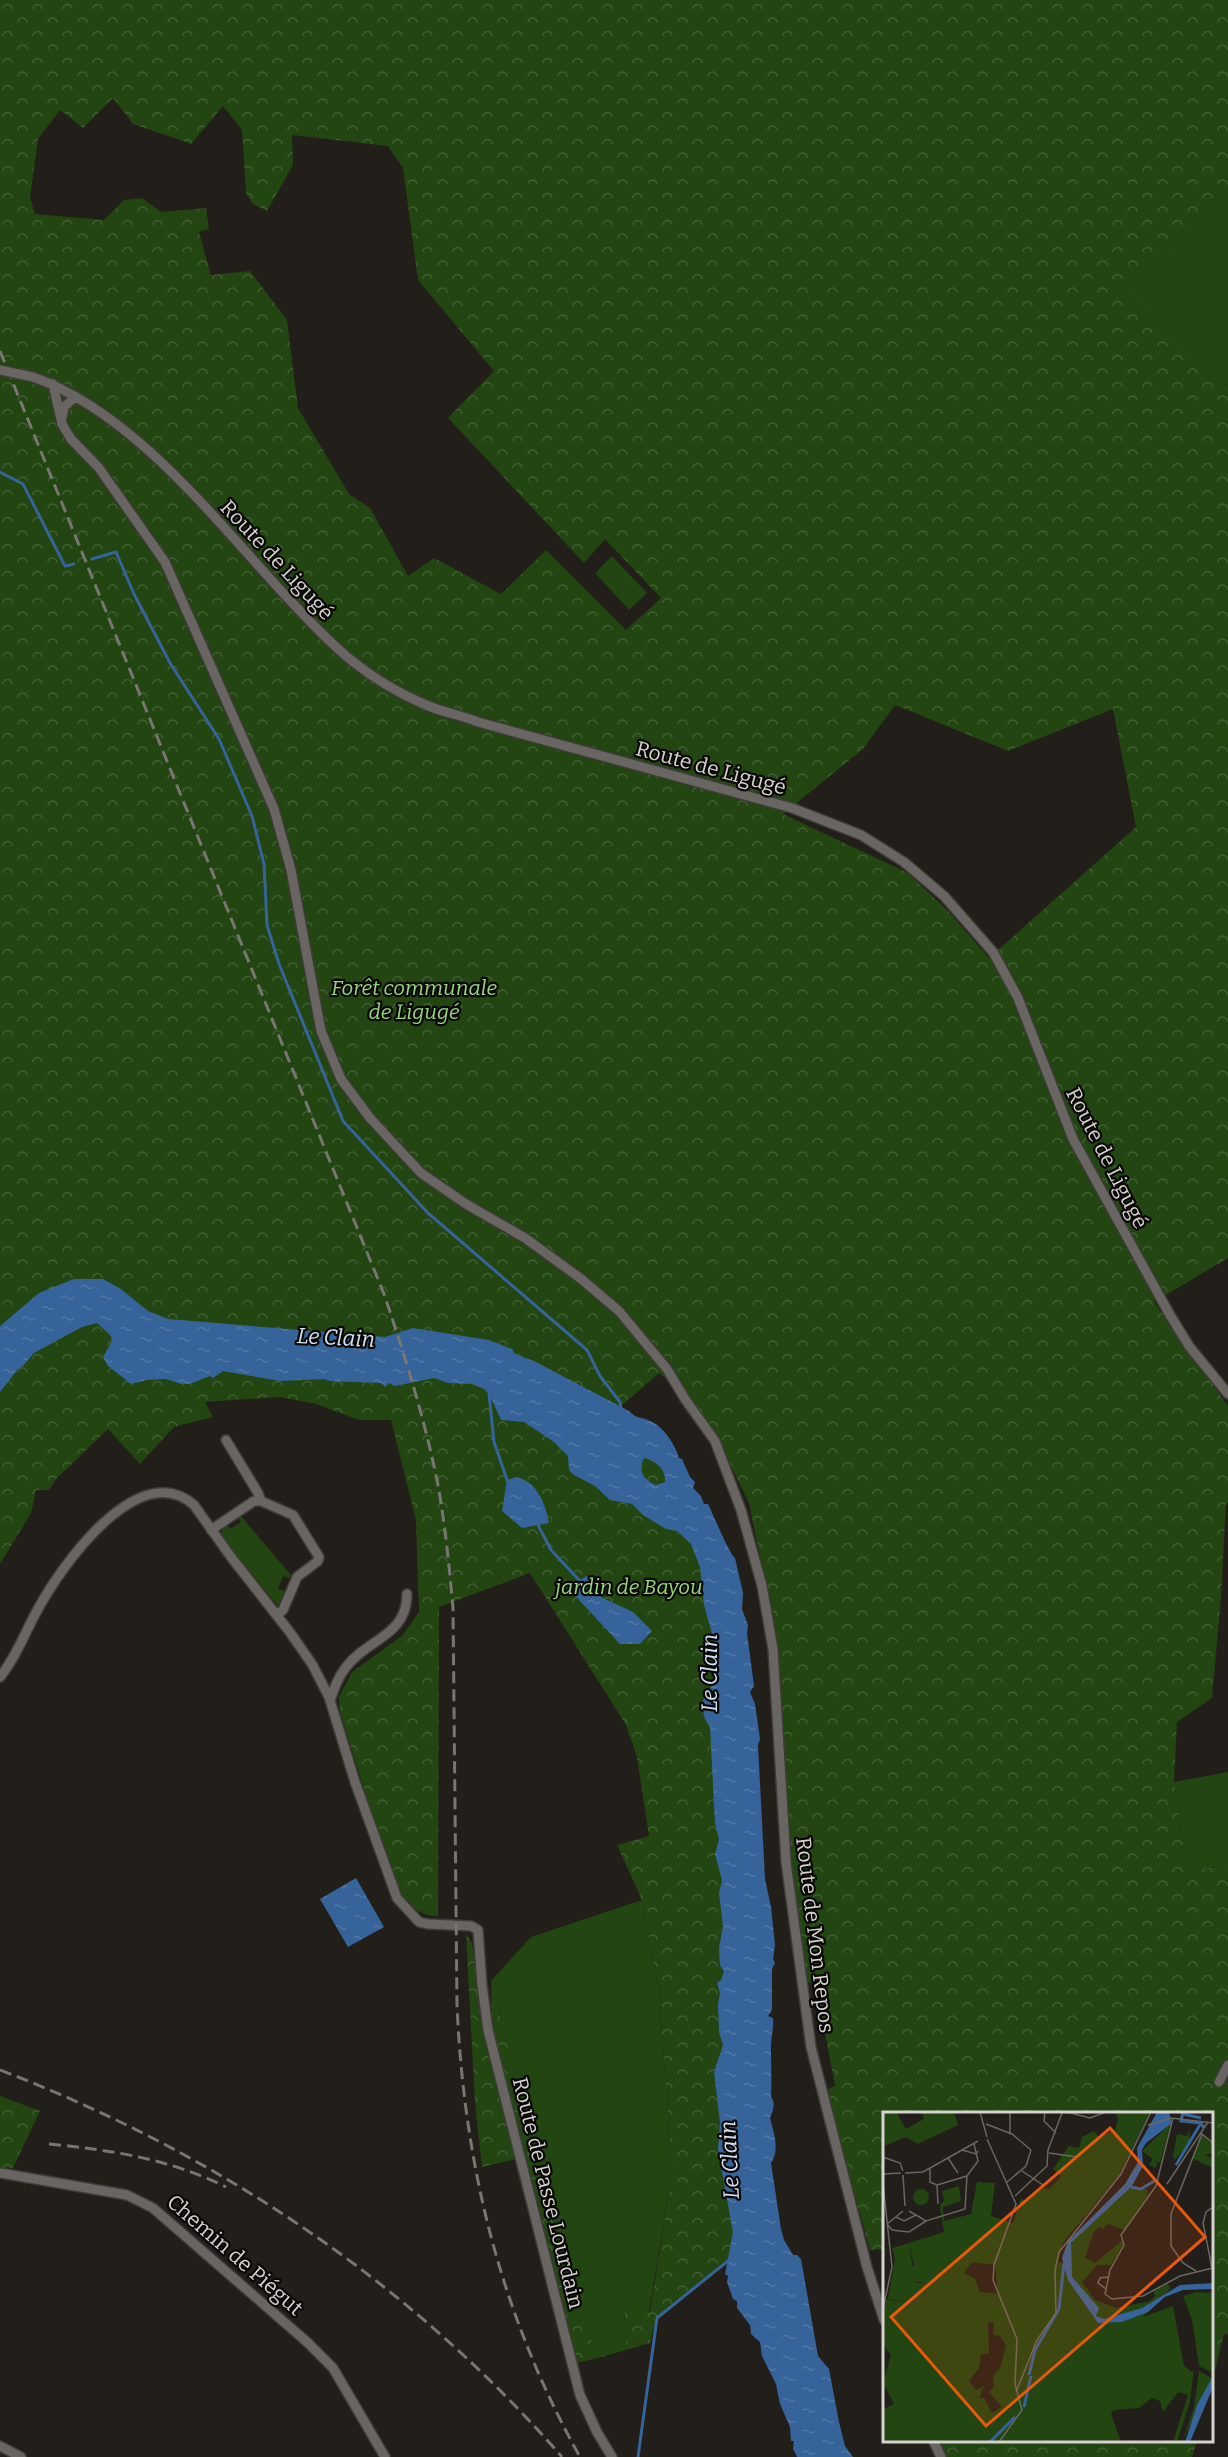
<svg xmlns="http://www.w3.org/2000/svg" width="1228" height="2457" viewBox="0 0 1228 2457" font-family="Bitter,serif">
<defs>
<pattern id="forest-crowns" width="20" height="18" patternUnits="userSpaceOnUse" patternTransform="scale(1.5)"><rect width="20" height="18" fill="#224512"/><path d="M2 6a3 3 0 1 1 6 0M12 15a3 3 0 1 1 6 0" fill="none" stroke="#415f33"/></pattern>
<pattern id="water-ripples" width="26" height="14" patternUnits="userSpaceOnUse" patternTransform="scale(1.5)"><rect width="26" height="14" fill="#366399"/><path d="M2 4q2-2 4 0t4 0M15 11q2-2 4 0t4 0" fill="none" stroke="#5278a6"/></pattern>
</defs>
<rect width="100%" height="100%" fill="#221e19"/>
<path fill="#224512" d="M 1228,197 L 1228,388 L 1124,290 Z
M 612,556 L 647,593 L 629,610 L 595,573 Z
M 240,1515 L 291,1575 L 289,1578 L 283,1576 L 278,1589 L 285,1591 L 278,1606 L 220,1535 L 224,1526 L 227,1525 L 230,1529 L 241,1522 L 238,1517 Z
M 1228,1772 L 1228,1866 L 1187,1870 L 1174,1782 Z
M 642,1900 L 659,1990 L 672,2171 L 649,2312 L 624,2304 L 626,2350 L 605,2356 L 583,2332 L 491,1981 L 531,1937 Z"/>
<path fill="url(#forest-crowns)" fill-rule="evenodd" d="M 0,0 L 1228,0 L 1228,197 L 1124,290 L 1228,388 L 1228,1258 L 1154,1302 L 1228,1406 L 1228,1503 L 1226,1503 L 1221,1598 L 1212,1698 L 1177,1722 L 1174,1782 L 1187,1870 L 1228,1866 L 1228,2334 L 1224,2334 L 1212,2382 L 1212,2114 L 884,2114 L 884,2252 L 883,2249 L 870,2250 L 826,2090 L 835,2086 L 816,1984 L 806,1982 L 790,1852 L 775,1629 L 749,1503 L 715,1433 L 690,1398 L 659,1373 L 612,1414 L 670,1468 L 718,1595 L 751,2240 L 657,2317 L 650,2343 L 626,2350 L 624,2304 L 650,2312 L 672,2171 L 659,1990 L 642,1900 L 617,1845 L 649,1836 L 637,1757 L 626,1725 L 530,1573 L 439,1607 L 438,1916 C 416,1916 406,1901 394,1885 L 340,1712 L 339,1697 L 352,1672 L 403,1635 L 419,1612 L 416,1520 L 391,1420 L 359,1420 L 316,1404 L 280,1397 L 205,1402 L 213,1417 L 174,1427 L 140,1464 L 108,1429 L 56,1479 L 49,1490 L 36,1490 L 31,1513 L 0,1564 ZM 113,98 L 133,124 L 191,144 L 223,106 L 242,130 L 246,193 L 253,204 L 267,211 L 293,165 L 292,135 L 388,146 L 403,168 L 418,280 L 494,371 L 448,418 L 584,563 L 605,539 L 661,598 L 626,630 L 546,550 L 501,594 L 434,558 L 408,576 L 370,508 L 349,494 L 298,408 L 287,320 L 250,271 L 211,275 L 199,232 L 209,229 L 206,208 L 161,212 L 142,198 L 124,200 L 104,220 L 35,214 L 30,197 L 38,139 L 60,110 L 83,128 ZM 895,705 L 1008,751 L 1113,709 L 1136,827 L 989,958 L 948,911 L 908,873 L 783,814 L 863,749 Z
M 466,1934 L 472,1943 L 487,2050 L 516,2159 L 482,2167 L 475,2103 Z
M 491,1981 L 583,2331 L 605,2356 L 577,2363 L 492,2027 Z
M 0,2096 L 40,2111 L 13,2168 L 0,2168 Z
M 940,2441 L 1197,2441 L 1192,2457 L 947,2457 Z"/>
<path fill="url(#water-ripples)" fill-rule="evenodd" d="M 74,1279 L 103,1279 L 121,1289 L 148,1311 L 168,1319 L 385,1337 L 413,1328 L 489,1340 L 512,1349 L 515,1354 L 534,1361 L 629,1411 C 638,1420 640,1416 650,1421 C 663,1426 675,1444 679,1458 L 682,1459 L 690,1477 L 695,1482 L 693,1488 L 701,1496 L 704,1504 L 708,1504 C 713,1514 729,1553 735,1558 L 743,1593 L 742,1609 L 748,1625 L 747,1633 L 754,1686 L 750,1692 L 755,1704 L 760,1739 L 758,1745 L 765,1879 L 771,1907 L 775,1945 L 773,1959 L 775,1963 L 772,1969 L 772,2010 L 768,2016 L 773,2018 C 774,2030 770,2040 771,2052 C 771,2067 772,2081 771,2097 C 776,2103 773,2111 770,2118 C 774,2133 780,2150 771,2163 L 781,2229 L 784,2240 L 793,2255 L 797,2255 L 801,2259 L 818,2356 L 829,2369 L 839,2422 L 845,2446 L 853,2457 L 797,2457 C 794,2448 792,2453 794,2441 L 791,2441 L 790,2427 L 780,2404 L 776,2384 L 762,2356 L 760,2342 L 751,2334 L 750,2325 L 737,2308 L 737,2301 L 733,2299 L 727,2282 L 728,2276 L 725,2274 L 733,2232 L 718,2150 L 720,2122 L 714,2072 L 723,2045 L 719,2032 L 718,2004 L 720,1993 L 717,1983 L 721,1980 L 724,1972 L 720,1965 L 719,1948 L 723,1926 L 719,1893 L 722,1880 L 715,1854 L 719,1839 L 715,1823 L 710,1727 L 705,1719 L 701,1704 L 718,1675 L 717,1668 L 710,1666 L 716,1648 L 704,1605 L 700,1567 L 691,1544 L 677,1531 L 666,1529 L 643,1515 L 632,1504 L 610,1500 L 595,1486 L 574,1475 L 569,1470 L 568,1456 L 554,1442 L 524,1422 L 501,1420 L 489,1394 L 484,1389 L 472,1384 L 448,1383 L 434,1378 L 395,1386 L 389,1383 L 385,1387 L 381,1383 L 329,1381 L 325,1379 L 280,1381 L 223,1371 L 213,1378 L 210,1376 L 190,1384 L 181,1384 L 166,1379 L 147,1380 L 131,1384 L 108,1366 L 103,1357 L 112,1341 L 111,1336 L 97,1323 L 82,1327 L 34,1353 L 22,1367 L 18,1369 L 0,1392 L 0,1326 L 39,1293 ZM 644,1458 C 656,1461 666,1469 665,1482 L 656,1485 C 643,1479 638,1471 644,1458 Z
M 516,1477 C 537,1481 546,1505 549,1523 L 522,1528 L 502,1511 L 507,1480 Z
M 587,1576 L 601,1597 L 633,1612 L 652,1631 L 640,1644 L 620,1644 L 567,1587 Z
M 356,1878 L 384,1927 L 348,1947 L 320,1899 Z"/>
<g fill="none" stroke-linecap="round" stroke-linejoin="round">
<path stroke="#366399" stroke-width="3" d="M 0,472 L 23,484 L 65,566 L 74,564
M 92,559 L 116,552 L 134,594 L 170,663 L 219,739 L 252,816 L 264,864 L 267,925 L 279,964 L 343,1121 L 428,1213 L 587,1350 L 600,1376 L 620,1402 L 621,1408
M 489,1394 L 494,1442 L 507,1480
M 621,1430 L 621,1444
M 538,1525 L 551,1550 L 579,1580
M 638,2457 L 657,2318 L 729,2260"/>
<g stroke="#3f3b36" stroke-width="12">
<path id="minor" d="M 33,377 C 131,411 214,518 283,593 C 305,616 326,640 351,660 C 373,678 400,694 426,705 C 442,712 461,715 478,722 L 792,808 L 861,835 L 904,862 L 944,896 L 993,952 L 1018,998 L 1073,1139 L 1170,1315 L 1189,1346 L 1228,1394
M 53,384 L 62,424 L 71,439 L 99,468 L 165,562 L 274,809 L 291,870 L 321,1031 L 341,1079 L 370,1118 L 421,1173 L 466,1204 L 525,1238 L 580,1278 L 619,1311 L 667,1369 L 685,1399 L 715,1441 L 741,1510 L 762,1586 L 773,1649 L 786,1862 L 811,2047 L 867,2267 L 884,2320
M 62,418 L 64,407 L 75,397
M 226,1440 L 258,1493 L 261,1501
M 211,1530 L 254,1501 L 261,1501 L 293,1515 L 319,1557 L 318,1561 L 297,1577 L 283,1610 L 277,1615
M 0,1677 C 17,1656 25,1632 38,1609 C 61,1566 139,1456 194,1505 L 231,1557 L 289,1631 L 312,1664 L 329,1697 L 355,1782 L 397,1898 L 419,1922 L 428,1924 L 471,1926 L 478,1930 L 482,1985 L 488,2030 L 580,2395 L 597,2432 L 612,2457
M 330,1701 C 334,1689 338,1677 346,1667 C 367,1639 407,1636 407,1594
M 1219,2082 L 1228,2065
M 0,2173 L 127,2195 L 153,2208 L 307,2342 L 333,2368 L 385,2457
M 933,2440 L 941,2457
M 0,2446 L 21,2457"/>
</g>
<use href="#minor" stroke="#686563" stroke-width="9"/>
<path stroke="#797571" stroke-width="3" stroke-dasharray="12 6" stroke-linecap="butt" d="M 0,351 L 384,1294 C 405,1356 424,1417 437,1480 C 445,1522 449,1565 453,1608 L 457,2005 C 464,2167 501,2315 580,2457
M 0,2070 C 215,2152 410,2282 562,2457
M 49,2144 C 111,2150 170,2159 226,2187"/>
<g stroke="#3f3b36" stroke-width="12" stroke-linecap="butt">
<path id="minor-bridge" d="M 0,370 L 33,377"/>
</g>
<use href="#minor-bridge" stroke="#686563" stroke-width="9"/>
</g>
<g text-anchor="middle" stroke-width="4.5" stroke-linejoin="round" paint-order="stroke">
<g font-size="21" fill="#d5d2cf" stroke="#0a0807">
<text transform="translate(277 560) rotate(47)" y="7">Route de Ligugé</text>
<text transform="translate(711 768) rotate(15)" y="7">Route de Ligugé</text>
<text transform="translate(1107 1158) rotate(63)" y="7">Route de Ligugé</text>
<text transform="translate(815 1935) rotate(83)" y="7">Route de Mon Repos</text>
<text transform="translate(548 2193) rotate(76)" y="7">Route de Passe Lourdain</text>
<text transform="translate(235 2255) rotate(41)" y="7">Chemin de Piégut</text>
</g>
<g font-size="21" font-style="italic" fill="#96d47f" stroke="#0a0807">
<text x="414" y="995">Forêt communale<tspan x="414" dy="24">de Ligugé</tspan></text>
<text x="629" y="1594">jardin de Bayou</text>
</g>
<g font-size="22" font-style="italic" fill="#d3e0f0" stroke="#0a0807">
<text transform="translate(336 1337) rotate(3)" y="8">Le Clain</text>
<text transform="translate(709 1673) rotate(-90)" y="8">Le Clain</text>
<text transform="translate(729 2160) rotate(-93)" y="8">Le Clain</text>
</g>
</g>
<g transform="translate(883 2112)">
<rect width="330" height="330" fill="#221e19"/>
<path d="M 0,0 L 13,0 L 23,17 L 41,7 L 39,0 L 71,0 L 75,13 L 35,32 L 23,25 L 1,34 ZM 307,17 L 306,31 L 292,48 L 290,45 L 294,22 L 304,24 ZM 264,77 L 265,83 L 241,118 L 223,111 L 244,87 ZM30 85a8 8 0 1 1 16 0a8 8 0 1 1-16 0ZM 26,131 L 32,171 L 43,171 L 42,192 L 5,187 L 12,147 L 9,136 Z" fill="#224512"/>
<path d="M 232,0 L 267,0 L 236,63 L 179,132 L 175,150 L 182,151 L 190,127 L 244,75 L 264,77 L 244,87 L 220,117 L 216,115 L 210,122 L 202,146 L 212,151 L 240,128 L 241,131 L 228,153 L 214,153 L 199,170 L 212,188 L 233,196 L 267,189 L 272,184 L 270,179 L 285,171 L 287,177 L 260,205 L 290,194 L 301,254 L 309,260 L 311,257 L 307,290 L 294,330 L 290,330 L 305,283 L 295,280 L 280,300 L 277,289 L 269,286 L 256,296 L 231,298 L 228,301 L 238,330 L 0,330 L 0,297 L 11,292 L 0,271 L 8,243 L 0,232 L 0,187 L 42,192 L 43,171 L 22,169 L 22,155 L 31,154 L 26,131 L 61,120 L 57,93 L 61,89 L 59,79 L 76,74 L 78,89 L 60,95 L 61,109 L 88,102 L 94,70 L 112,71 L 108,104 L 130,111 L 138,86 L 142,89 L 161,76 L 166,77 L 178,65 L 170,57 L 186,34 L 196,36 L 199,25 L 211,19 L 216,25 L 232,18 L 235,8 ZM 89,150 L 112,153 L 115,182 L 97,180 L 92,167 L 81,161 ZM 105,210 L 111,211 L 110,223 L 117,224 L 123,234 L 117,256 L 110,264 L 111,275 L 106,280 L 119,295 L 109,301 L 101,286 L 96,286 L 101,274 L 93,278 L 86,269 L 96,256 L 98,242 L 106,242 ZM 288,11 L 277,51 L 271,48 L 275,51 L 272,56 L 266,52 L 270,47 L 259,39 ZM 319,23 L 330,32 L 330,41 L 322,43 L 328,46 L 330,56 L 309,46 ZM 313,180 L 330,181 L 330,261 L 316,254 L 309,208 L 300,184 ZM 316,259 L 329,266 L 299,330 L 311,295 Z" fill="#224512" fill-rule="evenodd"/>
<path d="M 274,0 L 286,0 L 289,11 L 263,31 L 259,38 L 260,54 L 249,74 L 188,131 L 189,165 L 216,196 L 213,204 L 221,207 L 259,196 L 297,173 L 330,171 L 330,177 L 300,178 L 282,185 L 265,200 L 239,210 L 215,211 L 185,168 L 179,146 L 185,129 L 242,72 L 255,50 L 254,36 ZM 330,264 L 330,275 L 307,330 L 302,330 L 314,293 Z" fill="#366399"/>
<path fill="none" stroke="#366399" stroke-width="3" d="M 300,0 L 298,9 L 318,11 L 321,16M 300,2 L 318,6M 293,53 L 318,11M 248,75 L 258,77 L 273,68M 146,263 L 152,238 L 176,197 L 181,151M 141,295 L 148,264M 107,330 L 132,305"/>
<path fill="none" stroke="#6a6662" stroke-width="1.5" d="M 97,0 L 104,25M 127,0 L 127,21M 162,0 L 161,9 L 173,21M 184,0 L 207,6 L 223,0M 290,6 L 273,74 L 238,123 L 241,133 L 227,158 L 222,182 L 229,187 L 260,184 L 297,164 L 330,156M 103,12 L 129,22 L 148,38M 265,13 L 288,6 L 330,11M 104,27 L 133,92 L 111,153 L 110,168 L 134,227 L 132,272 L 139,298 L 116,330M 79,38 L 93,42 L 95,39M 165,38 L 179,1M 166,41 L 194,45M 0,45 L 17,51 L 20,59M 65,46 L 75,61M 47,56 L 47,70 L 54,73M 139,59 L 160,73M 22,61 L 40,60 L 95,29M 0,62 L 18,61M 20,63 L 22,94M 124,70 L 143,54 L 148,38M 0,72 L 9,155 L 0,197M 284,72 L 325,10M 132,84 L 164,54 L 165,38M 55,92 L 54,73 L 84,64M 20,99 L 4,112 L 9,118 L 26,120 L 43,109M 26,99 L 43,109 L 82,97 L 84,64 L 95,49 L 91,32M 13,105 L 21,109 L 33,103M 329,156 L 320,111 L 323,100 L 330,95M 313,159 L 300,151 L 288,134 L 288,102 L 319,22 L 330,31M 223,177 L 215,171 L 217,166 L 225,165M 133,280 L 154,228 L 173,201 L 172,158 L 176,140 L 238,62 L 268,0"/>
<path fill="#e8590c" fill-opacity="0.15" stroke="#e8590c" stroke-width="3" d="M 227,16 L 322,125 L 103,314 L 8,205 Z"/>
<rect width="330" height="330" fill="none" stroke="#d5d2cf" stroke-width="3"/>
</g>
</svg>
